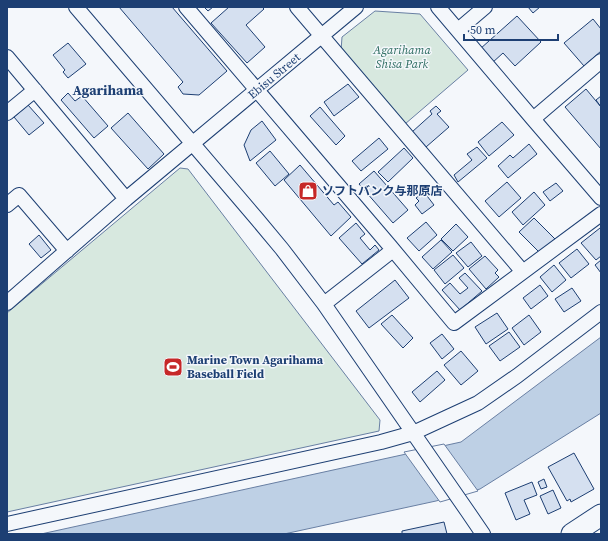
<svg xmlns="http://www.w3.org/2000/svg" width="608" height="541" viewBox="0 0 608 541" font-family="'Source Serif 4','Noto Sans JP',serif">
<rect width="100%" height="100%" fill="#f4f7fb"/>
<path fill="#d7e8df" stroke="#687fa3" d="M 375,11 L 420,14 L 468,70 L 405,124 L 341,51 L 342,37 Z
M 180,168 L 188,169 L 380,420 L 379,431 L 7,512 L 7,313 Z"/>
<path fill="#bed0e5" stroke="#687fa3" d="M 601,337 L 601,413 L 480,489 L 436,501 L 284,534 L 41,534 L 461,442 Z"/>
<path fill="#f4f7fb" stroke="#687fa3" d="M 444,444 L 478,491 L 440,502 L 404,452 Z"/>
<path fill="#d5e0f0" stroke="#1d3f73" d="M 119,7 L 172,7 L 227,71 L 199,95 L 183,94 L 178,87 L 183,82 Z
M 204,7 L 213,7 L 208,11 Z
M 229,7 L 262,7 L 264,9 L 246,25 L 265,47 L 247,63 L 211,23 Z
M 528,7 L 540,7 L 533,13 Z
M 517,16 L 541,42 L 515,66 L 503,53 L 492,63 L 480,49 Z
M 593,19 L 601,29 L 601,51 L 584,66 L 564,43 Z
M 68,43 L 86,64 L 68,78 L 63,72 L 65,70 L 53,55 Z
M 348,84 L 359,97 L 334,116 L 324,102 Z
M 586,89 L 601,107 L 601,149 L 565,107 Z
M 68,93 L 75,101 L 82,96 L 108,126 L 94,138 L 61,100 Z
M 601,96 L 601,107 L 596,100 Z
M 28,105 L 44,123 L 29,135 L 14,117 Z
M 436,106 L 441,111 L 437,114 L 449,127 L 426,147 L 412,132 L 432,114 L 430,111 Z
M 320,107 L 345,136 L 336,145 L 310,116 Z
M 128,113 L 164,154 L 148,169 L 111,128 Z
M 262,121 L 276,140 L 250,161 L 244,145 L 245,143 L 251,130 Z
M 502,122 L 514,135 L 489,156 L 478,142 Z
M 379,138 L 388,149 L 361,171 L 352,161 Z
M 529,144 L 537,154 L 508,178 L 498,166 L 510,155 L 513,158 Z
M 477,147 L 487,158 L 458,182 L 454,175 L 472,160 L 467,154 Z
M 404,148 L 413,158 L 388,182 L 378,172 Z
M 270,151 L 289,174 L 275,186 L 256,163 Z
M 300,165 L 334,205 L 338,202 L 351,217 L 331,236 L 284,180 Z
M 374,171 L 408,210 L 393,223 L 359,184 Z
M 507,182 L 521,198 L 499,217 L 485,201 Z
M 556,183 L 563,191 L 550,201 L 543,192 Z
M 424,192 L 434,205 L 422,214 L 415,205 L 419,201 L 416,198 Z
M 534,192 L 545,205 L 523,225 L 512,212 Z
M 534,218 L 555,239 L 540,253 L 519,232 Z
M 426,222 L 437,235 L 419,251 L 407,238 Z
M 356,223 L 365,234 L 360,238 L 370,250 L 375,245 L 379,250 L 362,264 L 339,238 Z
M 456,224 L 468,237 L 453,251 L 441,239 Z
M 600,228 L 601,228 L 601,256 L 596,260 L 581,243 Z
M 39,235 L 51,250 L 41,258 L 29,244 Z
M 441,240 L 452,252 L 433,269 L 422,257 Z
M 471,242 L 482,256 L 468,267 L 456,253 Z
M 577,249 L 589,264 L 571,278 L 559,263 Z
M 453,255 L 464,268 L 445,284 L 434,270 Z
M 485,256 L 498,270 L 495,273 L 499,277 L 486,289 L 469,269 Z
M 601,260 L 601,273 L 595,265 Z
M 554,265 L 566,280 L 552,292 L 540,277 Z
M 465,273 L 482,291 L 460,310 L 442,290 L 450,283 L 460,294 L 468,288 L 459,278 Z
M 395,280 L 409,298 L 369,328 L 356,311 Z
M 540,285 L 548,296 L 531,309 L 523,298 Z
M 572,288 L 581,301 L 564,312 L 555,299 Z
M 497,313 L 508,329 L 486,344 L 475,327 Z
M 392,315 L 413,338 L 403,348 L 381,324 Z
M 529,315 L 541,332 L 524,345 L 512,328 Z
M 509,332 L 520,347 L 500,361 L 489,346 Z
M 442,334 L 454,349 L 442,359 L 430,343 Z
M 461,351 L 478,371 L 461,385 L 444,365 Z
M 437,371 L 445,380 L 420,402 L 412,392 Z
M 574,453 L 594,489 L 571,502 L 570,499 L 567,501 L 548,467 Z
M 544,479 L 547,487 L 541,489 L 538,482 Z
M 532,482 L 537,495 L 524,500 L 530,514 L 516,520 L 505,493 Z
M 553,490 L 561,508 L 548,514 L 540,496 Z
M 444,522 L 447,534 L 402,534 L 402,531 Z"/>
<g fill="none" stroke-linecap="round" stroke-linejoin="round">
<g stroke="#1d3f73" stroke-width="16">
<path id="minor" d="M 76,7 L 257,219 L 282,249 L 324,304 L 468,512 L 483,534
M 186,7 L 390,246 L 454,323 L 601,214
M 297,7 L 523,272
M 438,7 L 533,119 L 601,198
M 458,30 L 485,7
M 7,57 L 126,199
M 7,113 L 35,90
M 533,119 L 601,61
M 7,205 L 19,195 L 67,251
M 7,303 L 126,199 L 356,7
M 324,304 L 393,250
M 7,524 L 381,442 L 413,433 L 478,403 L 517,376 L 601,312"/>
</g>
<g stroke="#1d3f73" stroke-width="23">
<path id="highway" d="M 572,534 L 601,515"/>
</g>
<use href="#minor" stroke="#f4f7fb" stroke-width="14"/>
<use href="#highway" stroke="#f4f7fb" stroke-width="21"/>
</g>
<defs>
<g id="shop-square" transform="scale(1)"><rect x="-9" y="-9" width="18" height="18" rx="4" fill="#c62828" stroke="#f4f7fb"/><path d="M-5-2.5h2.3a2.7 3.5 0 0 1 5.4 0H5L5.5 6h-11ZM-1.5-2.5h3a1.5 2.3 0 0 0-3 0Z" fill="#fff"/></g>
<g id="stadium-square" transform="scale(1)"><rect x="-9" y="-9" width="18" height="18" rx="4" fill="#c62828" stroke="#f4f7fb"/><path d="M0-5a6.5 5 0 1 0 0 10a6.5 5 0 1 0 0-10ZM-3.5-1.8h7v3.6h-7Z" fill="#fff"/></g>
</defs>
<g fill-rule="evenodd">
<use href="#shop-square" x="308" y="191"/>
<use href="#stadium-square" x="173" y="367"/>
</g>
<g text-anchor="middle" stroke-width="3" stroke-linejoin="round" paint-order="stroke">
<g font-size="12" font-style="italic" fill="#2c6c60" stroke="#f4f7fb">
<text x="402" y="54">Agarihama<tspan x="402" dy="14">Shisa Park</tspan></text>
</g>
<g font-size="12" fill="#1d3f73" stroke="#f4f7fb">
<text transform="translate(274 76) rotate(-40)" y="4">Ebisu Street</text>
</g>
<g font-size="12" font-weight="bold" fill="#1d3f73" stroke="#f4f7fb" text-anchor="start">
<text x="322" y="195">ソフトバンク与那原店</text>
<text x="187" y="364">Marine Town Agarihama<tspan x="187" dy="14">Baseball Field</tspan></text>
</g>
<g font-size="14" font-weight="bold" fill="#1d3f73" stroke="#f4f7fb">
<text x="108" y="95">Agarihama</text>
</g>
</g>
<rect width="608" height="541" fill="none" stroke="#1d3f73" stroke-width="16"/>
<path d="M464 34v6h94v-6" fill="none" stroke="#1d3f73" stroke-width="2"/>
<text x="470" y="34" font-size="12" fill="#1d3f73" stroke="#f4f7fb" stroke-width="3" paint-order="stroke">50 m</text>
</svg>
